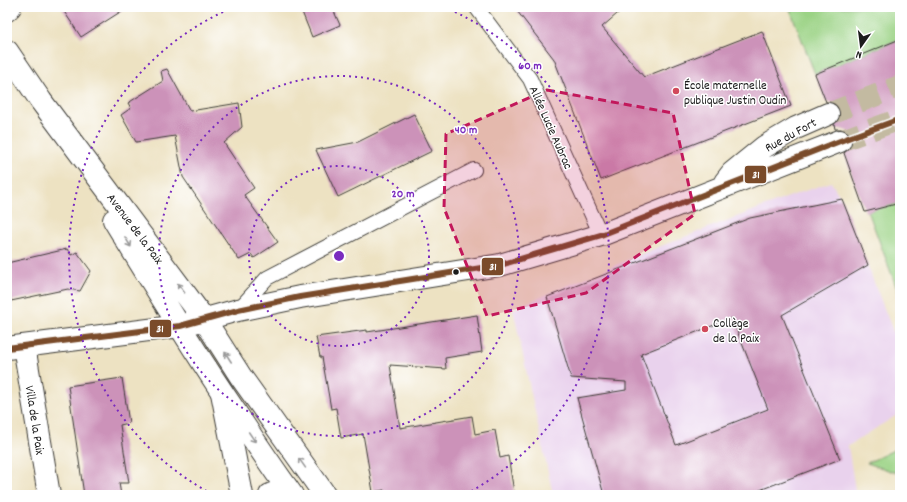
<svg xmlns="http://www.w3.org/2000/svg" width="907" height="502" viewBox="0 0 907 502" font-family="Dekko,sans-serif">
<rect width="100%" height="100%" fill="#fff"/>
<filter id="ink" filterUnits="userSpaceOnUse"><feTurbulence type="fractalNoise" baseFrequency=".025" numOctaves="2"/><feDisplacementMap in="SourceGraphic" scale="8" xChannelSelector="R" yChannelSelector="G"/><feConvolveMatrix kernelMatrix="1 2 1 2 8 2 1 2 1" color-interpolation-filters="sRGB"/></filter>
<filter id="wash" filterUnits="userSpaceOnUse"><feTurbulence type="fractalNoise" baseFrequency=".012" numOctaves="4" result="noise"/><feDisplacementMap in="SourceGraphic" scale="16" xChannelSelector="R" yChannelSelector="G"/><feGaussianBlur stdDeviation="0.9" result="paint"/><feColorMatrix in="noise" values="0 0 0 0 0 0 0 0 0 0 0 0 0 0 0 0 0 1.4 0 .05"/><feComposite in="paint" operator="in"/></filter>
<g filter="url(#wash)">
<rect width="100%" height="100%" fill="#ede2c2"/>
<path fill="#e9d2ed" d="M 831,182 L 842,200 L 900,349 L 900,413 L 848,446 L 856,495 L 553,495 L 513,309 L 656,248 L 799,193 Z"/>
<path fill="#9bd385" stroke="#5c7850" d="M 789,7 L 900,7 L 900,39 L 815,74 Z
M 900,203 L 900,297 L 868,211 Z
M 900,447 L 900,474 L 867,463 Z"/>
<g id="blocks">
<path fill="#cc92b9" fill-rule="evenodd" d="M 61,7 L 128,7 L 81,37 Z
M 300,7 L 332,7 L 340,25 L 312,37 Z
M 514,7 L 625,7 L 602,27 L 644,77 L 762,31 L 791,106 L 601,180 L 554,59 Z
M 900,39 L 900,203 L 865,212 L 844,153 L 850,148 L 852,142 L 852,137 L 847,131 L 841,129 L 835,129 L 834,124 L 838,121 L 840,116 L 840,109 L 835,104 L 830,102 L 826,102 L 815,74 Z
M 167,69 L 190,111 L 239,103 L 242,127 L 224,143 L 254,188 L 244,195 L 278,242 L 254,258 L 251,254 L 239,260 L 183,177 L 175,136 L 136,142 L 121,115 L 131,108 L 128,103 L 163,81 L 161,71 Z
M 414,114 L 432,151 L 338,197 L 316,150 L 358,142 Z
M 842,199 L 868,265 L 782,315 L 840,459 L 747,495 L 604,495 L 577,398 L 626,390 L 626,382 L 571,378 L 547,297 L 750,218 ZM 732,318 L 768,409 L 676,445 L 641,354 Z
M 67,249 L 71,255 L 77,252 L 91,271 L 80,291 L 68,289 L 11,301 L 7,283 L 7,263 Z
M 477,315 L 482,352 L 445,358 L 446,369 L 390,365 L 400,428 L 472,416 L 475,434 L 495,430 L 500,458 L 508,456 L 514,492 L 496,495 L 385,495 L 384,490 L 373,492 L 363,434 L 341,438 L 336,408 L 331,409 L 322,357 L 320,357 L 316,337 L 367,330 L 367,332 Z
M 122,378 L 129,423 L 120,425 L 129,483 L 119,483 L 121,495 L 84,495 L 68,386 Z"/>
</g>
</g>
<g filter="url(#ink)">
<use href="#blocks" fill-opacity="0" stroke="#3b3a35" stroke-width="1"/>
<g fill="none" stroke-linecap="round" stroke-linejoin="round">
<path stroke="#c3baa1" stroke-width="22" stroke-dasharray="22 11" stroke-linecap="butt" d="M 828,114 L 900,86
M 840,141 L 900,119"/>
<g stroke="#3b3a35" stroke-width="16">
<path id="lane" d="M 476,7 L 530,79 L 601,235
M 238,310 L 267,278 L 474,170"/>
</g>
<g stroke="#3b3a35" stroke-width="24">
<path id="street" d="M 7,10 L 10,7
M 725,182 L 732,173 L 764,147 L 796,128 L 828,114
M 180,326 L 238,310 L 300,297 L 500,265 L 601,235 L 840,141
M 24,346 L 49,495
M 222,393 L 242,495
M 270,495 L 287,488"/>
</g>
<g stroke="#3b3a35" stroke-width="24">
<path id="secondary" d="M 7,51 L 41,101 L 204,319 L 241,377 L 325,495
M 114,220 C 153,284 192,348 234,410 C 253,439 272,467 292,495
M 7,348 L 180,326"/>
</g>
<use href="#lane" stroke="#fff" stroke-width="14"/>
<use href="#street" stroke="#fff" stroke-width="22"/>
<use href="#secondary" stroke="#fff" stroke-width="22"/>
<g stroke="#fff" stroke-width="9">
<path id="bus-1" d="M 7,348 L 180,326 L 238,310 L 300,297 L 500,265 L 601,235 L 840,141 L 900,119"/>
</g>
<use href="#bus-1" stroke="#7a4b2a" stroke-width="6"/>
</g>
<defs><path id="oneway-shaft" d="M-6 0H5M1.5-3L5.5 0L1.5 3" fill="none" stroke-width="1.6" stroke-linecap="round" stroke-linejoin="round"/></defs>
<g stroke="#999">
<use href="#oneway-shaft" transform="translate(128 242) rotate(59)"/>
<use href="#oneway-shaft" transform="translate(181 288) rotate(-127)"/>
<use href="#oneway-shaft" transform="translate(228 357) rotate(-123)"/>
<use href="#oneway-shaft" transform="translate(252 437) rotate(56)"/>
<use href="#oneway-shaft" transform="translate(302 463) rotate(-125)"/>
</g>
</g>
<path fill="#c2185b" fill-opacity="0.2" stroke="#c2185b" stroke-width="3" stroke-dasharray="8 5" stroke-linejoin="round" d="M 547,90 L 673,113 L 695,214 L 586,293 L 487,316 L 444,208 L 446,134 Z"/>
<g fill="none" stroke="#7b2cbf" stroke-width="2" stroke-dasharray="2 4">
<circle cx="339" cy="256" r="90"/>
<circle cx="339" cy="256" r="180"/>
<path d="M212 494A270 270 0 0 1 234 7M444 7A270 270 0 0 1 466 494"/>
</g>
<g fill="#d1495b" stroke="#fff" stroke-width="1.5">
<circle cx="676" cy="91" r="4"/>
<circle cx="705" cy="329" r="4"/>
</g>
<circle fill="#1c1c1c" stroke="#fff" stroke-width="1.5" cx="456" cy="272" r="3.5"/>
<g text-anchor="middle" stroke-width="3" stroke-linejoin="round" paint-order="stroke">
<g font-size="13" fill="#1c1c1c" stroke="#fff" text-anchor="start">
<text x="684" y="89">École maternelle<tspan x="684" dy="15">publique Justin Oudin</tspan></text>
<text x="713" y="327">Collège<tspan x="713" dy="15">de la Paix</tspan></text>
</g>
<g font-size="13" fill="#1c1c1c" stroke="#fff">
<text transform="translate(552 127) rotate(66)" y="5">Allée Lucie Aubrac</text>
<text transform="translate(790 134) rotate(-29)" y="5">Rue du Fort</text>
<text transform="translate(136 228) rotate(53)" y="5">Avenue de la Paix</text>
<text transform="translate(36 420) rotate(81)" y="5">Villa de la Paix</text>
</g>
</g>
<circle cx="339" cy="256" r="6" fill="#7b2cbf" stroke="#fff" stroke-width="2"/>
<g font-size="12" text-anchor="middle" font-weight="bold" fill="#7b2cbf" stroke="#fff" stroke-width="3" stroke-linejoin="round" paint-order="stroke">
<text x="530" y="69">60 m</text>
<text x="466" y="133">40 m</text>
<text x="403" y="197">20 m</text>
</g>
<g stroke="#fff" stroke-width="1.5">
<rect x="744" y="165" width="23" height="19" rx="4" fill="#7a4b2a"/>
<rect x="481" y="257" width="23" height="19" rx="4" fill="#7a4b2a"/>
<rect x="149" y="319" width="23" height="19" rx="4" fill="#7a4b2a"/>
</g>
<g font-size="11" text-anchor="middle" font-weight="bold" fill="#fff">
<text x="756" y="178">31</text>
<text x="493" y="270">31</text>
<text x="160" y="332">31</text>
</g>
<rect width="907" height="502" fill="none" stroke="#fff" stroke-width="24"/>
<g transform="translate(861 46) rotate(194)" stroke="#ffffff" stroke-width="3" paint-order="stroke">
<path d="M0-3L7 15L0 10L-7 15Z" fill="#1c1c1c"/>
<text y="-6" font-size="11" font-weight="bold" text-anchor="middle" fill="#1c1c1c">N</text>
</g>
</svg>
